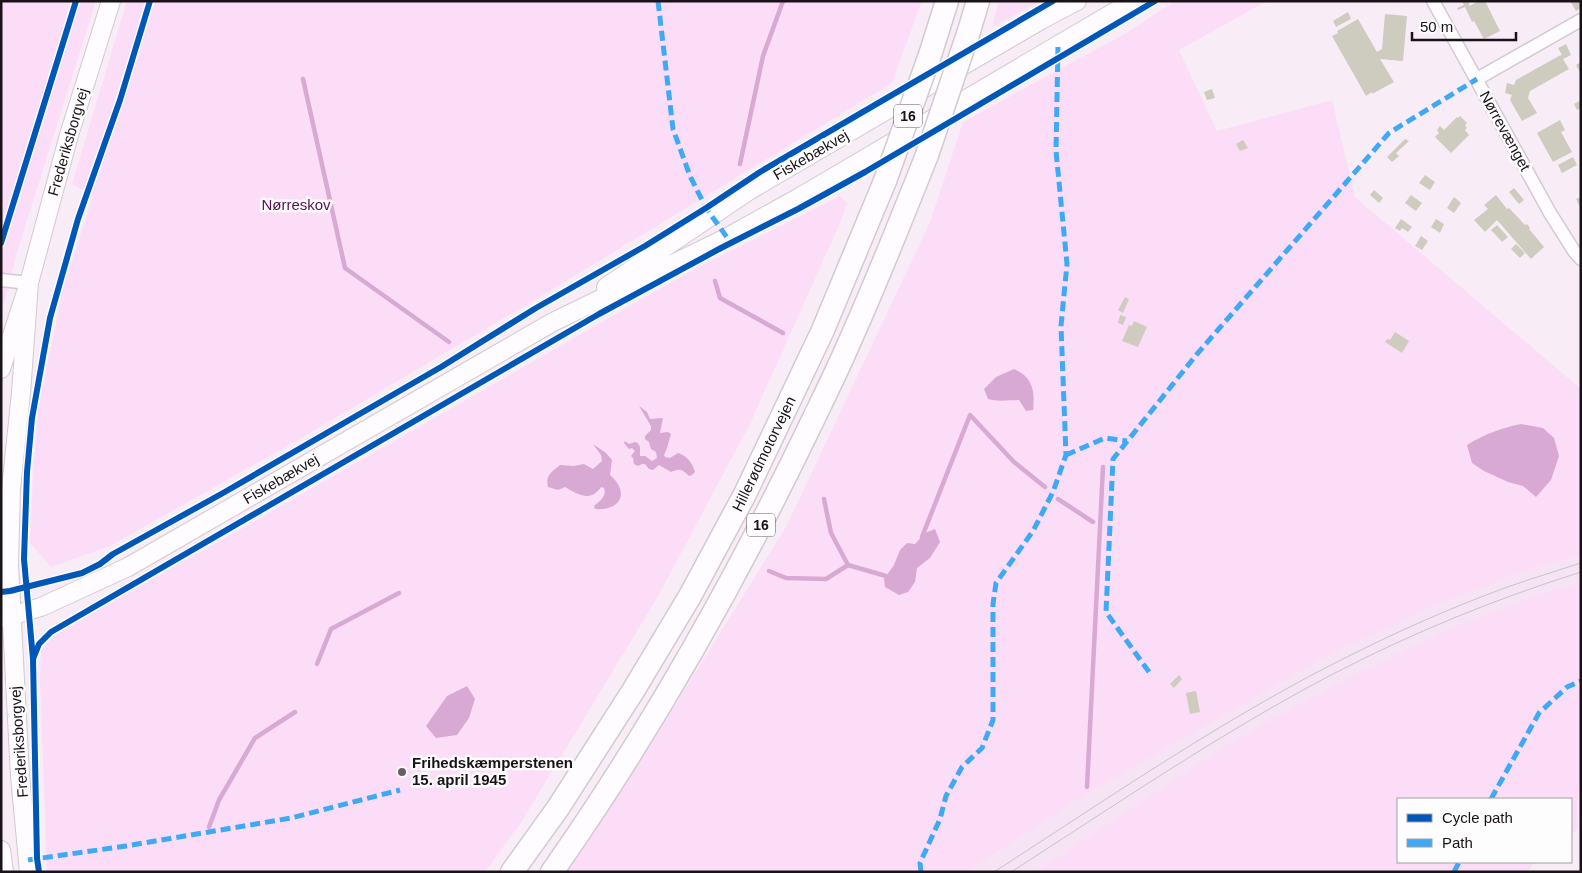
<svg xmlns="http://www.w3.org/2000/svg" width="1582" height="873" viewBox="0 0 1582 873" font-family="Helvetica,sans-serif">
<rect width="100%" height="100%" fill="#f8edf6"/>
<path fill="#f6e3f3" d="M 1581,555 L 1581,582 L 1537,595 L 1336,684 L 1236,739 L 1034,872 L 966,872 L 1082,797 L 1322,659 L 1428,608 L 1528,570 Z"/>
<path fill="#fcddf8" d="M 1,1 L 96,1 L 18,249 L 1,315 Z
M 127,1 L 922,1 L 892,83 L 548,292 L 310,433 L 110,546 L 51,567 L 30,543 L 33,475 L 38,410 L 63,288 L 93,196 L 72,184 Z
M 999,1 L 1042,1 L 992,27 Z
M 1175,1 L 1267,1 L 1179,50 L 1217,131 L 1332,100 L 1355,197 L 1581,389 L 1581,555 L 1528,570 L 1428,608 L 1322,659 L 1082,797 L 966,872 L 566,872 L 654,739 L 786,527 L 930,222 L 963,122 L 1126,33 Z
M 840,196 L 847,203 L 840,223 L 749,426 L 657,598 L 522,821 L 485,872 L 47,872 L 40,679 L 41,650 L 53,634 L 220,541 L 689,272 Z
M 1581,582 L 1581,776 L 1577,807 L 1578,829 L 1571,834 L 1571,799 L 1398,799 L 1398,862 L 1534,862 L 1528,872 L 1034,872 L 1236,739 L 1336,684 L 1440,633 L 1537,595 Z"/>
<path fill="#d8a9d3" d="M 1014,369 C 1033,377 1035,391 1033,410 L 1026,411 L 1019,400 C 1009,400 997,402 988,399 L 984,389 L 996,377 Z
M 639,406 L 647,412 L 650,419 L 663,418 L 660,433 L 668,432 L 671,434 L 667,448 L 664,455 L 665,457 L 670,458 L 678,453 C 687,456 692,462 695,472 L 692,475 L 689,476 C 682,469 680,468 671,472 L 659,465 L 653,470 L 649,469 L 645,464 L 642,464 L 638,466 L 634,464 L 633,458 L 631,456 L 635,451 L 632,448 L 629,449 L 624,443 L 625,441 L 629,444 L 635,442 L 638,443 L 640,447 L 640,456 L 645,456 L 652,461 L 657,458 L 656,452 L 651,449 L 649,442 L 645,439 L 645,436 L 651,430 L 651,426 Z
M 1521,424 L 1543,428 L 1554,438 L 1559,456 L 1551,480 L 1536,497 L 1523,486 L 1508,482 L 1484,471 L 1472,463 L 1467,445 C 1485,434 1501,428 1521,424 Z
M 593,444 L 606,453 L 612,460 L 610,475 C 630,492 621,511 595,509 L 594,506 C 600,501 607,496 604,488 L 601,487 C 599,490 595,494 592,495 C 584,499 572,491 565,487 L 558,490 L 548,487 C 545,475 552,472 560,465 L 574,466 L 584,464 L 593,469 L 602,461 L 601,455 Z
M 935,529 L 940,542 L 930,558 L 917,568 L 915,582 L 908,592 L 899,595 L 885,587 L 884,579 L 894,565 L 900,550 L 907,543 L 915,544 L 925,533 Z
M 467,686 L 475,699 L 469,718 L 457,735 L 436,738 L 426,726 L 447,696 Z"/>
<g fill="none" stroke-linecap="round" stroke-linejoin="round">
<path stroke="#d8a9d3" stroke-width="4.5" d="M 303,79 L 345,268 L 449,342
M 740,164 L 763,56 L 783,1
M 715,281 L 720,298 L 783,333
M 824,499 L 831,533 L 848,565 L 886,576
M 1058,499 L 1093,522
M 922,537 L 970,415 L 1014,462 L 1045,487
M 769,571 L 786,578 L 826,579 L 848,565
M 317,664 L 331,629 L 399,593
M 1087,787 L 1103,467
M 209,827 L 219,800 L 255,738 L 295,712"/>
</g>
<path fill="#cecbbf" d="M 1462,1 L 1468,1 L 1470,6 L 1478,1 L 1485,1 L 1500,31 L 1484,39 L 1474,21 L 1472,22 L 1465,7 L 1458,10 L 1457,8 L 1464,5 Z
M 1570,1 L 1581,1 L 1581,8 L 1576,11 Z
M 1348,12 L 1351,19 L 1336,27 L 1333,21 Z
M 1385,14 L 1407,16 L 1403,61 L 1380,59 L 1394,82 L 1372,94 L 1372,92 L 1366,96 L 1332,36 L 1338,33 L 1337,31 L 1358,19 L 1377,52 L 1382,49 Z
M 1566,44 L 1571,55 L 1563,59 L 1569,69 L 1530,91 L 1528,98 L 1537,113 L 1522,121 L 1510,100 L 1512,95 L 1505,93 L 1507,83 L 1514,85 L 1516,80 L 1559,56 L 1562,55 L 1558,48 Z
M 1581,62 L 1581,74 L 1576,65 Z
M 1212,89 L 1215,98 L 1207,100 L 1204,92 Z
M 1581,100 L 1581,108 L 1577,110 L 1574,104 Z
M 1460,116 L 1467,123 L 1465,125 L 1467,128 L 1465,130 L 1469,135 L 1451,153 L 1435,137 L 1439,133 L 1437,130 L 1440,126 L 1444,130 L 1457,117 L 1458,118 Z
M 1560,120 L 1565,130 L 1561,132 L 1572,152 L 1553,162 L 1537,133 Z
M 1405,139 L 1409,141 L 1396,153 L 1399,156 L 1392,162 L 1387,157 Z
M 1243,140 L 1248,148 L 1240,151 L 1236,144 Z
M 1573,157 L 1577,165 L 1562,173 L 1558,165 Z
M 1425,175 L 1435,182 L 1430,190 L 1419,183 Z
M 1514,188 L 1524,200 L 1519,204 L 1509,192 Z
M 1374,190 L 1383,198 L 1379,203 L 1370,195 Z
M 1411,195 L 1422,203 L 1416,211 L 1405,203 Z
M 1496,195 L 1507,209 L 1509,208 L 1525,225 L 1527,224 L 1530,228 L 1529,229 L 1544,247 L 1531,259 L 1497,220 L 1485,232 L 1474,220 L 1488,209 L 1484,205 Z
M 1454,197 L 1461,203 L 1454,213 L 1447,208 Z
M 1581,197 L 1581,209 L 1576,199 Z
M 1401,219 L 1412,227 L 1408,232 L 1402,228 L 1400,231 L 1395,228 Z
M 1436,219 L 1444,224 L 1440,233 L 1431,227 Z
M 1497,225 L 1508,237 L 1502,242 L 1491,230 Z
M 1421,236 L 1428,241 L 1422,250 L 1415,246 Z
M 1516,244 L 1525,253 L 1520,258 L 1511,249 Z
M 1125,297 L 1129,299 L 1123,313 L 1118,310 Z
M 1120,315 L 1126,317 L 1123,325 L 1118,323 Z
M 1134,321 L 1147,327 L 1138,347 L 1122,341 L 1129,325 L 1132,326 Z
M 1395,332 L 1409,341 L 1402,353 L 1385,342 L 1387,339 L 1390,340 Z
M 1179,675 L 1182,679 L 1174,688 L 1170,684 Z
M 1196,691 L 1200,712 L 1190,714 L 1186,693 Z"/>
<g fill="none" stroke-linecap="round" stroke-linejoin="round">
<g stroke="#d3c9d1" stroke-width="15">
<path id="street" d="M 1433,1 L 1550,213 L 1574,251 L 1581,259
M 1477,79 L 1581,20
M 1,280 L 29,283"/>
</g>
<g stroke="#d3c9d1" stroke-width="20">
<path id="secondary" d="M 606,287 L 750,190 L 1041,20 L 1077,1
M 1,369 L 29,283 L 69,135 L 111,1
M 1,618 L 11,616 L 41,607 L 128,567 L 553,322 L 724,239 L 798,198 L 1133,1
M 1,850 L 4,872
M 29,872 L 20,776 L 9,565 L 11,489 L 21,393 L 29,283"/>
</g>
<g stroke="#d3c9d1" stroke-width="25">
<path id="highway" d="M 969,31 L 978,1
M 931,52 L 947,1
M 512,872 L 558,808 L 633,691 L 690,596 L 745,494 L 823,330 L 885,181
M 552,872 C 651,731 736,580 811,424 C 824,397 837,371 849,343 C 877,281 902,218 927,155"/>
</g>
<use href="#street" stroke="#fefcfe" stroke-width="12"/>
<use href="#secondary" stroke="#fefcfe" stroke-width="18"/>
<use href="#highway" stroke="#fefcfe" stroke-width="22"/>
<path stroke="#c8c4c7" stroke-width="1" d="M 994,872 C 1104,801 1213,726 1329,666 C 1378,641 1429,617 1481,597 C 1513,584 1547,574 1581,563
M 1011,872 C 1117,804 1222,732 1333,674 C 1412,633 1495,599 1581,572"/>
<g stroke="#d3c9d1" stroke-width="25" stroke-linecap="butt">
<path id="highway-bridge" d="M 927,155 L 969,31
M 885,181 L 931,52"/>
</g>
<use href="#highway-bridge" stroke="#fefcfe" stroke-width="22"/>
<path stroke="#3fa9f5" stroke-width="5" stroke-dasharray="10 5" stroke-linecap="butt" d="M 658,1 L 673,129 L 690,176 L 706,208 L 731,243
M 1066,455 L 1105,438 L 1127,441
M 1149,672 L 1106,612 L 1113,459 L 1197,354 L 1389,133 L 1477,79
M 1491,799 L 1539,713 L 1567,687 L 1581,681
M 28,860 L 126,846 L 291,818 L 400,790
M 921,872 L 920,863 L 940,819 L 946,796 L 962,767 L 982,748 L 993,720 L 993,604 L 996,583 L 1033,531 L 1053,492 L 1066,455 L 1061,326 L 1067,264 L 1056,151 L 1058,46
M 1454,872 L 1459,862"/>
<g stroke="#fdfdfd" stroke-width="9">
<path id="cycleway" d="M 1,243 L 76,1
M 1,592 L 10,591 L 82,573 L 100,564 L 113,554 L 223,493 L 441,367 L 536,308 L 645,246 L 706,208 L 760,172 L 1053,1
M 33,659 L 39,644 L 51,632 L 599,314 L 721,248 L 798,209 L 865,172 L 1155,1
M 39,872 L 37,858 L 33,659 L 24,559 L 27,472 L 32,418 L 50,318 L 78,219 L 120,100 L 150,1"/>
</g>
<use href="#cycleway" stroke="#0057b8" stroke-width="6"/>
</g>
<circle fill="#675f66" stroke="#fdfdfd" stroke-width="2" cx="402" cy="772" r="5"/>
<g text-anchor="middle" stroke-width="5" stroke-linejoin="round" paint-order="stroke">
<g fill="#fdfdfd" stroke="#5d585d" stroke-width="1">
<rect x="894" y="104.5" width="28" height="23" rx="4"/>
<rect x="747" y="513.5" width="28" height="23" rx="4"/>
</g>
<g font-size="14" font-weight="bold" fill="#191218">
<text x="908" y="121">16</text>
<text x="761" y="530">16</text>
</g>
<g font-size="15" fill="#191218" stroke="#fdfdfd">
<text transform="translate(1505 131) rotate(61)" y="5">Nørrevænget</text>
<text transform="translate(68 142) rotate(-74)" y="5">Frederiksborgvej</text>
<text transform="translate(811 155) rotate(-30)" y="5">Fiskebækvej</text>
<text transform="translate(764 454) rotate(-64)" y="5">Hillerødmotorvejen</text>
<text transform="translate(281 479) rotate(-30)" y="5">Fiskebækvej</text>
<text transform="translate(19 742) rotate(-94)" y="5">Frederiksborgvej</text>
</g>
<g font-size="15" fill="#590d55" stroke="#fdfdfd">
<text x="296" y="210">Nørreskov</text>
</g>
<g font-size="15" font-weight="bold" fill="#191218" stroke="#fdfdfd" text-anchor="start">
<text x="412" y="768">Frihedskæmperstenen<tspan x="412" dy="17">15. april 1945</tspan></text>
</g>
</g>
<rect width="1582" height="873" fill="none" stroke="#191218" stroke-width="5"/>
<rect x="1397" y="798" width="175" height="65" fill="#fdfdfd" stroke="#a29fa1"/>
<rect x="1407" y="814" width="25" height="8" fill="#0057b8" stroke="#a29fa1"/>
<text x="1442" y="823" font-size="15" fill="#191218">Cycle path</text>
<rect x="1407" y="839" width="25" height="8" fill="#3fa9f5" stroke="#a29fa1"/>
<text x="1442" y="848" font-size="15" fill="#191218">Path</text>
<path d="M1412 32v8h104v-8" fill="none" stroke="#191218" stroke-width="2.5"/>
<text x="1420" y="32" font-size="15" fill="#191218" stroke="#fdfdfd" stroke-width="4" paint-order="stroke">50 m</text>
</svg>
